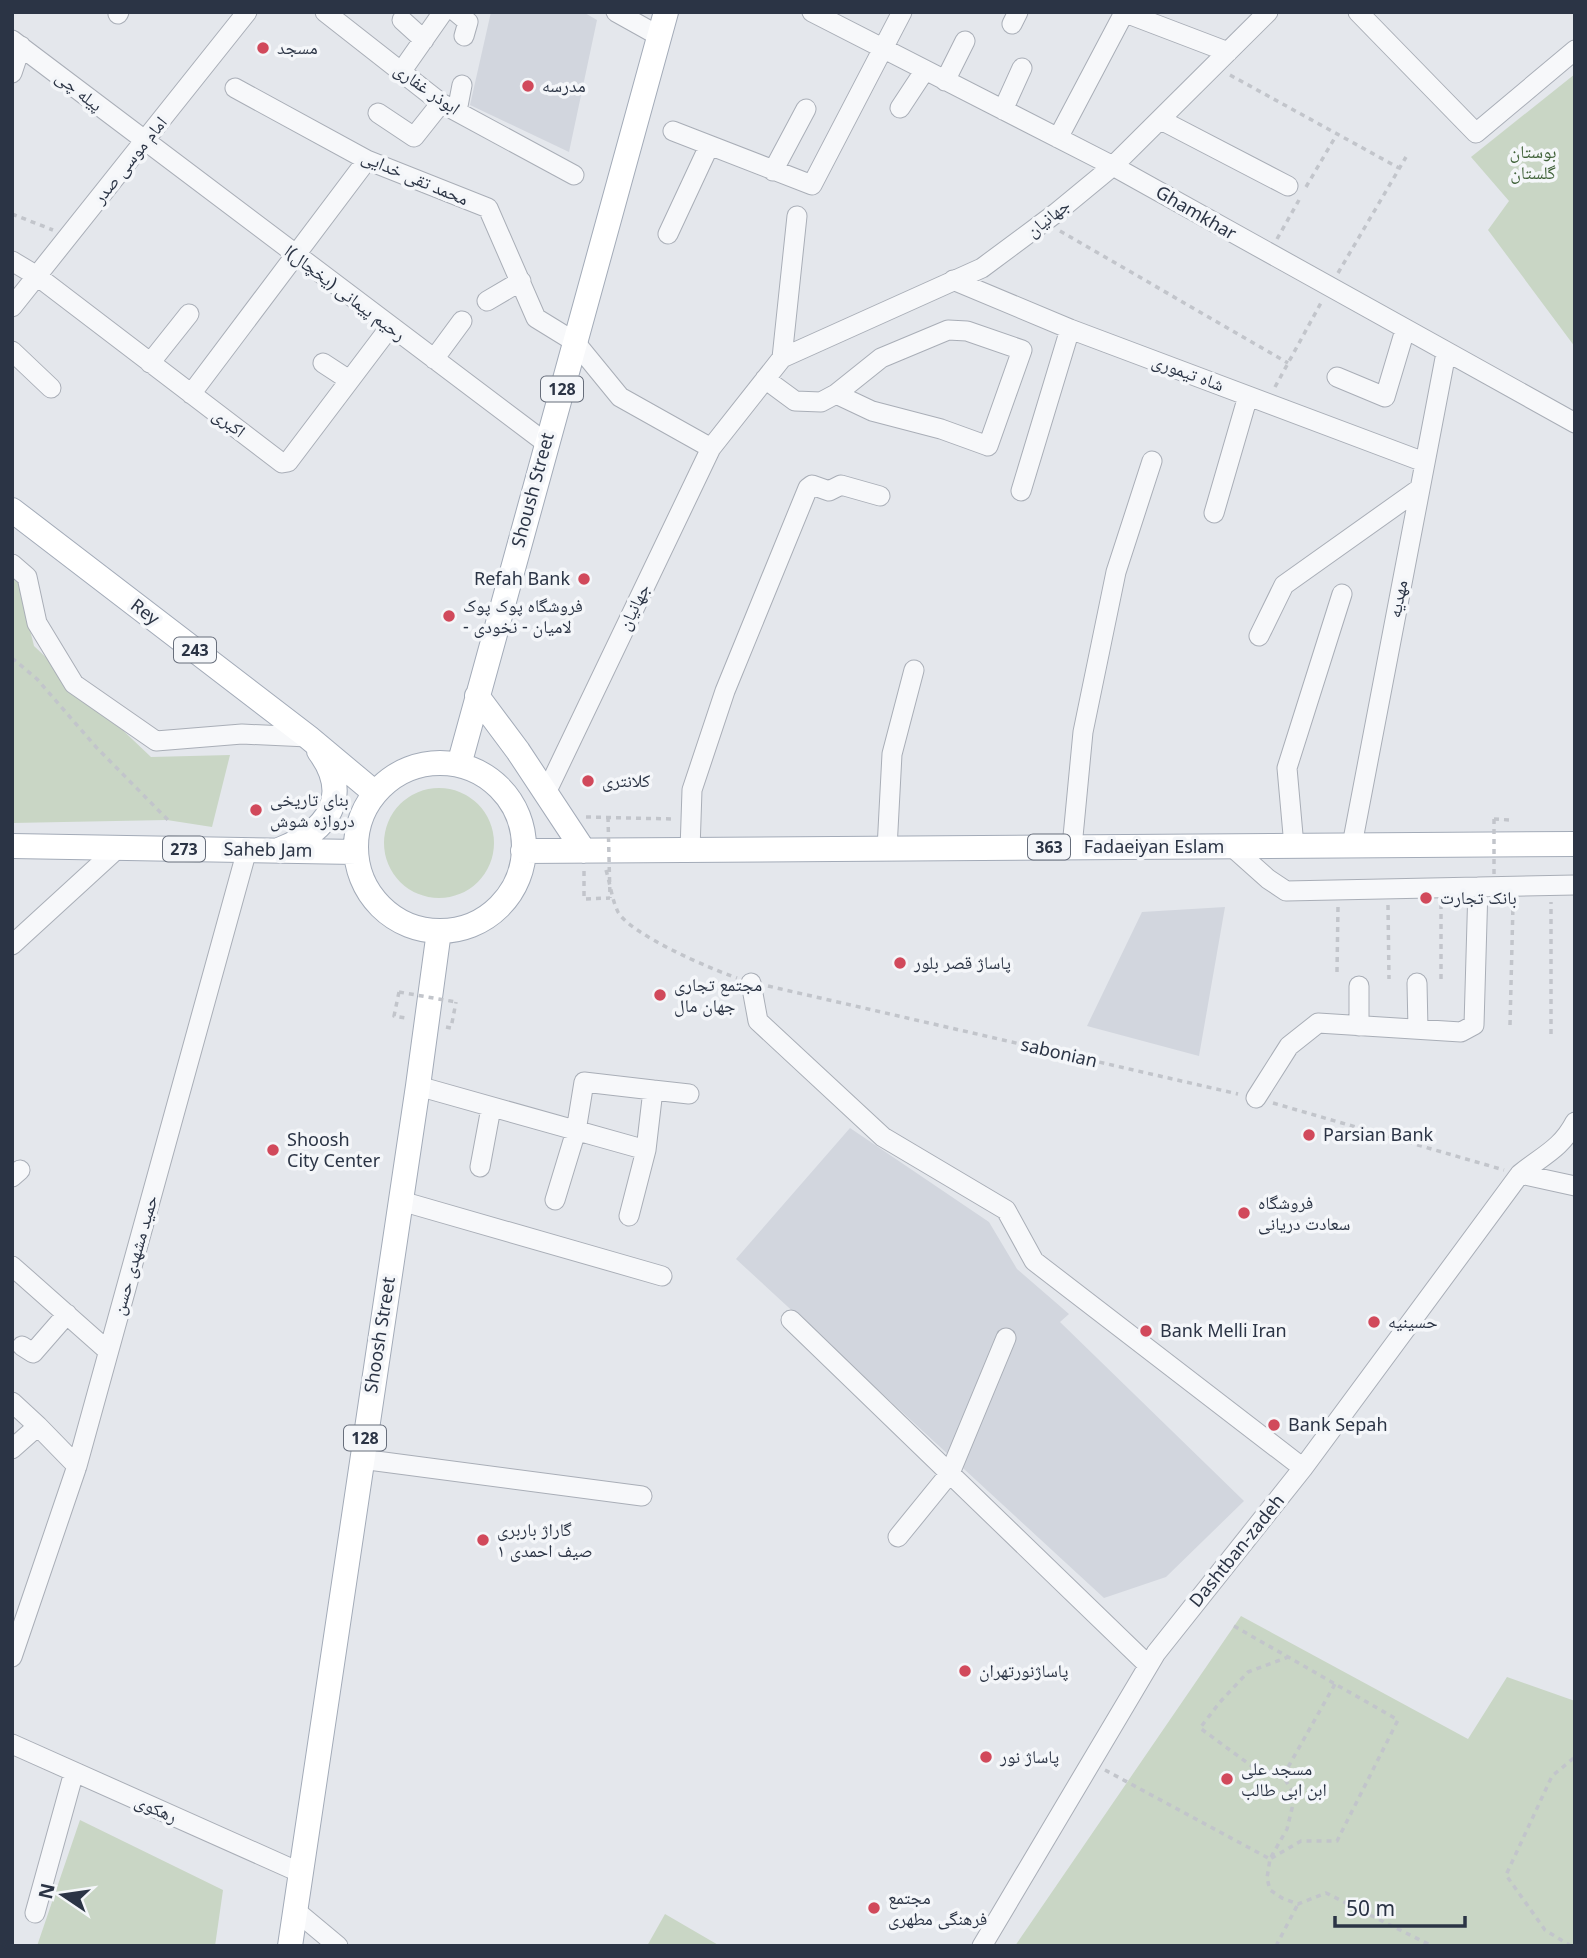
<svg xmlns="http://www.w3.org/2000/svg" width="1587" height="1958" viewBox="0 0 1587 1958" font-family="'Noto Sans','Noto Naskh Arabic',sans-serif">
<rect width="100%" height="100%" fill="#e4e7ec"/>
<path fill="#d2d6de" d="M 491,12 L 583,12 L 597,20 L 569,152 L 470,105 Z
M 1225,907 L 1199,1056 L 1087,1026 L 1142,912 Z
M 850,1128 L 989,1222 L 1017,1269 L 1069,1314 L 1060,1322 L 1244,1501 L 1166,1577 L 1104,1598 L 736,1259 Z"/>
<path fill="#c9d6c5" d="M 1575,74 L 1575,347 L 1488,230 L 1509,201 L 1471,157 Z
M 12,569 L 16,573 L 34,646 L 151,757 L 230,755 L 212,827 L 167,820 L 12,823 Z
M384 843a55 55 0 1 1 110 0a55 55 0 1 1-110 0Z
M 1241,1616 L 1468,1739 L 1507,1677 L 1575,1701 L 1575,1946 L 1015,1946 Z
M 80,1820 L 223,1890 L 215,1946 L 37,1946 Z
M 665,1914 L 720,1946 L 647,1946 Z"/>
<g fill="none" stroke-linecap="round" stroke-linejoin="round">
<g stroke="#a9aeb7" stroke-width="21">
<path id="minor" d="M 325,12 L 441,103 L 574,175
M 456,12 L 468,22 L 464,36
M 616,12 L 659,36
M 812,12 L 1113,166 L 1575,423
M 1123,12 L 1228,52
M 1358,12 L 1476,133 L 1575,50
M 118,14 L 119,12
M 402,20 L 424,40
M 1012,24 L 1018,12
M 12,40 L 546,443
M 401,72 L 443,12
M 12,73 L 21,46
M 945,81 L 965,41
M 235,88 L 367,160 L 488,208 L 536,318 L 575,342 L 620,397 L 711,448
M 900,108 L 925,70
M 1003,110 L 1022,68
M 457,111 L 462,85
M 378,113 L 414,137 L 441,103
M 1161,120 L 1288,186
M 673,131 L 812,185 L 902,12
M 1058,138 L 1124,13
M 773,171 L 806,109
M 668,234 L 709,146
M 12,261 L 37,276 L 282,463 L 288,462 L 390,327
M 953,280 L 1070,329 L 1424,462
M 487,301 L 521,281
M 12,307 L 247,12
M 12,351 L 51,388
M 782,358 L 797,216
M 434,359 L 462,321
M 150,363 L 189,314
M 323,363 L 349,380
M 1337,377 L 1385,397 L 1405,330
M 765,379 L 795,401 L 821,402 L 836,394 L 881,358 L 948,330 L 967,331 L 1022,350 L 988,446 L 941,429 L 872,411 L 836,394
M 191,394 L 367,160
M 1021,491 L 1070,329
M 1214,513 L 1248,396
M 12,564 L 27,577 L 37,623 L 74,684 L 156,741 L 242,734 L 308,737
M 1259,636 L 1284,585 L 1419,489
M 545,795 L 711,448 L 782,358 L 982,268 L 1056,213 L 1113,166 L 1268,12
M 1352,845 L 1446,353
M 1231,846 L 1268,879 L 1286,891 L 1575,885
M 1294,846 L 1287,768 L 1342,594
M 1072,847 L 1083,732 L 1116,572 L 1152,461
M 887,849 L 892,754 L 914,670
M 690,850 L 692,790 L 725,691 L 808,488 L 812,485 L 829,491 L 841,485 L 880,496
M 12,945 L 118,848
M 751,983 L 758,1021 L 883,1137 L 1006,1210 L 1034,1261 L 1303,1468
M 1417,983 L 1418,1029
M 1359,986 L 1359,1026
M 418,1086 L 646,1150
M 653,1090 L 689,1094
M 1256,1098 L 1289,1046 L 1318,1023 L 1461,1032 L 1474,1025 L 1478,887
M 480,1167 L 491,1108
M 1520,1174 L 1575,1186
M 12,1177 L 20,1170
M 555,1200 L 576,1131 L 584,1082 L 653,1090 L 646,1150 L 629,1216
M 401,1201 L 662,1276
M 12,1266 L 108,1351
M 791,1320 L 1148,1665
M 22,1346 L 33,1353 L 67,1314
M 12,1402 L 38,1426
M 12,1449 L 38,1426 L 77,1466
M 361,1459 L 642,1496
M 898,1537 L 950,1473 L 1006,1338
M 12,1657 L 77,1466 L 247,850
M 12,1744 L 301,1873
M 296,1911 L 338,1946
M 35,1913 L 74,1772
M 982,1946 L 1156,1653 L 1303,1468 L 1520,1174 C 1542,1156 1561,1149 1575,1122"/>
</g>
<g stroke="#a3abb8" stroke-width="26">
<path id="major" d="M 12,510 L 308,737 L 375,793
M 477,696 L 518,751 L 584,851
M356 847a84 84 0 1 1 168 0a84 84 0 1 1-168 0Z
M 459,765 L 666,12
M 12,846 L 356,852
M 281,849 C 327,831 353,797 319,751
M 523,851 L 1575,844
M 290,1946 L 418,1086 L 439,931"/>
</g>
<path stroke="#c2c5cb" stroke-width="3.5" stroke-dasharray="5 5" stroke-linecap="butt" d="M 1230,75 L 1399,168
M 1306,187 L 1337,134
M 12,214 L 53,230
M 1060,231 L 1288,363
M 1277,239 L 1299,200
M 1338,273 L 1406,157
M 1275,387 L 1322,301
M 12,658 L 37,679 L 96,747 L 168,820
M 586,817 L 673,819
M 1494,819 L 1510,820 L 1510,824
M 606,870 C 610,883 612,900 618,912 C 631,935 711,969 737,978
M 584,871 L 584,899 L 610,898
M 1441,904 L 1441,979
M 1388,905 L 1389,979
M 1337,972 L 1338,906
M 768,986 L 1238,1094
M 399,992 L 394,1016 L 406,1018
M 1510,1025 L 1513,904
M 446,1027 L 451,1028 L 456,1002
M 1551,1034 L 1551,902
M 1273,1103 L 1504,1170
M 1234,1626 L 1398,1720 L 1337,1841 L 1301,1841 L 1270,1859
M 1105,1770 L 1270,1859 L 1267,1878 L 1270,1890 L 1282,1898 L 1298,1904 L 1326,1893 L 1432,1946
M 1283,1776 L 1253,1767 L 1200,1728 L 1220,1702 L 1248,1672 L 1288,1657
M 1271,1857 L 1287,1829 L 1295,1796 L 1283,1776 L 1335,1684
M 1276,1946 L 1298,1904
M 1571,1946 L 1545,1930 L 1506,1875 L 1552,1776 L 1575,1757"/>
<use href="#minor" stroke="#f7f8fa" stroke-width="19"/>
<use href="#major" stroke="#fff" stroke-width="24"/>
<path stroke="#c2c5cb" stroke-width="3.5" stroke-dasharray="5 5" stroke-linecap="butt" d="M 608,817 L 610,898
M 1494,819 L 1494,879
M 399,992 L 456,1002"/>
</g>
<g fill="#d1495b" stroke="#f4f6f9" stroke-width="2.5">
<circle cx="263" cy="48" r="7"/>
<circle cx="528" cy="86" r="7"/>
<circle cx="584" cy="579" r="7"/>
<circle cx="449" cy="616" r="7"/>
<circle cx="588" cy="781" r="7"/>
<circle cx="256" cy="810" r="7"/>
<circle cx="1426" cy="898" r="7"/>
<circle cx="900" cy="963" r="7"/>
<circle cx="660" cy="995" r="7"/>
<circle cx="1309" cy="1135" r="7"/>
<circle cx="273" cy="1150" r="7"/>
<circle cx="1244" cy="1213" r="7"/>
<circle cx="1374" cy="1322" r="7"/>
<circle cx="1146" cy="1331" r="7"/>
<circle cx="1274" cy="1425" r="7"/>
<circle cx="483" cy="1540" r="7"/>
<circle cx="965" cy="1671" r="7"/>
<circle cx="986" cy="1757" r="7"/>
<circle cx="1227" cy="1779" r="7"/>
<circle cx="874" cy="1908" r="7"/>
</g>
<g text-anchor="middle" stroke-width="7" stroke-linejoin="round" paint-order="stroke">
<g fill="#f4f6f9" stroke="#676e7b" stroke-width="2">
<rect x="541" y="376.5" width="42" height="25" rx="5"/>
<rect x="174" y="637.5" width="42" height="25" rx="5"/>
<rect x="1028" y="834.5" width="42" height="25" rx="5"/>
<rect x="163" y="836.5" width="42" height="25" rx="5"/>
<rect x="344" y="1425.5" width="42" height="25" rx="5"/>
</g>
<g font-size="16" font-weight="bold" fill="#2b3445">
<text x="562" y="395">128</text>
<text x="195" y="656">243</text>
<text x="1049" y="853">363</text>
<text x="184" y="855">273</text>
<text x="365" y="1444">128</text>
</g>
<g font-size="18" fill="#2b3445" stroke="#f4f6f9" text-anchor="start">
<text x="277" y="54">مسجد</text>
<text x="542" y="92">مدرسه</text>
<text x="570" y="585" text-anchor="end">Refah Bank</text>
<text x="463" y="612">فروشگاه پوک پوک<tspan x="463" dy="21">- لاميان - نخودی</tspan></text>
<text x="602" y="787">کلانتری</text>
<text x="270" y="806">بنای تاریخی<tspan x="270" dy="21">دروازه شوش</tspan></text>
<text x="1440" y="904">بانک تجارت</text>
<text x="914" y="969">پاساژ قصر بلور</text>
<text x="674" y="991">مجتمع تجاری<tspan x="674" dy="21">جهان مال</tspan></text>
<text x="1323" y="1141">Parsian Bank</text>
<text x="287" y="1146">Shoosh<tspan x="287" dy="21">City Center</tspan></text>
<text x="1258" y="1209">فروشگاه<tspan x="1258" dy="21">سعادت دریانی</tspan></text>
<text x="1388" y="1328">حسینیه</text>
<text x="1160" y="1337">Bank Melli Iran</text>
<text x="1288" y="1431">Bank Sepah</text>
<text x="497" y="1536">گاراژ باربری<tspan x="497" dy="21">صیف احمدی ۱</tspan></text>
<text x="979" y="1677">پاساژنورتهران</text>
<text x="1000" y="1763">پاساژ نور</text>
<text x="1241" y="1775">مسجد علی<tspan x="1241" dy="21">ابن ابی طالب</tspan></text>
<text x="888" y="1904">مجتمع<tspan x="888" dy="21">فرهنگی مطهری</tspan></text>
</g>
<g font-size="18" fill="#2b3445" stroke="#f4f6f9">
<text transform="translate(427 89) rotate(35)" y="6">ابوذر غفاری</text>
<text transform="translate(79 91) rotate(38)" y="6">پیله چی</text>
<text transform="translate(130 160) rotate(-51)" y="6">امام موسی صدر</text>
<text transform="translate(415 178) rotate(23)" y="6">محمد تقی خدایی</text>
<text transform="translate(1196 213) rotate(30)" y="6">Ghamkhar</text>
<text transform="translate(1048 218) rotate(-38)" y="6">جهانیان</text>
<text transform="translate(345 293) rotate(37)" y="6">رحیم پیمانی (یخچال)ا</text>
<text transform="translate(1188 373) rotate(20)" y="6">شاه تیموری</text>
<text transform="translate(229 423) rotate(37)" y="6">اکبری</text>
<text transform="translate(533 490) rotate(-75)" y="6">Shoush Street</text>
<text transform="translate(1398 599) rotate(-79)" y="6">مهدیه</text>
<text transform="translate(634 607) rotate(-64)" y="6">جهانیان</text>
<text transform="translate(145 612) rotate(37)" y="6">Rey</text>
<text x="1154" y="853">Fadaeiyan Eslam</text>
<text transform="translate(268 850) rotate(1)" y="6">Saheb Jam</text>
<text transform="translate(1059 1053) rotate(13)" y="6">sabonian</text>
<text transform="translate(135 1255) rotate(-74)" y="6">حمید مشهدی حسن</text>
<text transform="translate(380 1335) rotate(-81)" y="6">Shoosh Street</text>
<text transform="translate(1237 1551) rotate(-51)" y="6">Dashtban-zadeh</text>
<text transform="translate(156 1809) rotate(24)" y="6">رهکوی</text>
</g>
<g font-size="18" fill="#3f6138" stroke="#f4f6f9">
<text x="1533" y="158">بوستان<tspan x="1533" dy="21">گلستان</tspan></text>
</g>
</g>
<rect width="1587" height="1958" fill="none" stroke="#2b3445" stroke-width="28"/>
<g transform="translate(63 1895) rotate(283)" stroke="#f4f6f9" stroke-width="5" paint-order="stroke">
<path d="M0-5L12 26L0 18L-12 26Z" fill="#2b3445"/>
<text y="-10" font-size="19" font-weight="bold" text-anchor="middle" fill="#2b3445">N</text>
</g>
<path d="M1335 1916v10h130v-10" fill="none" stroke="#2b3445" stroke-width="3.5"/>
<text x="1346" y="1916" font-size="21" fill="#2b3445" stroke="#f4f6f9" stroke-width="5" paint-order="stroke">50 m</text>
</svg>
